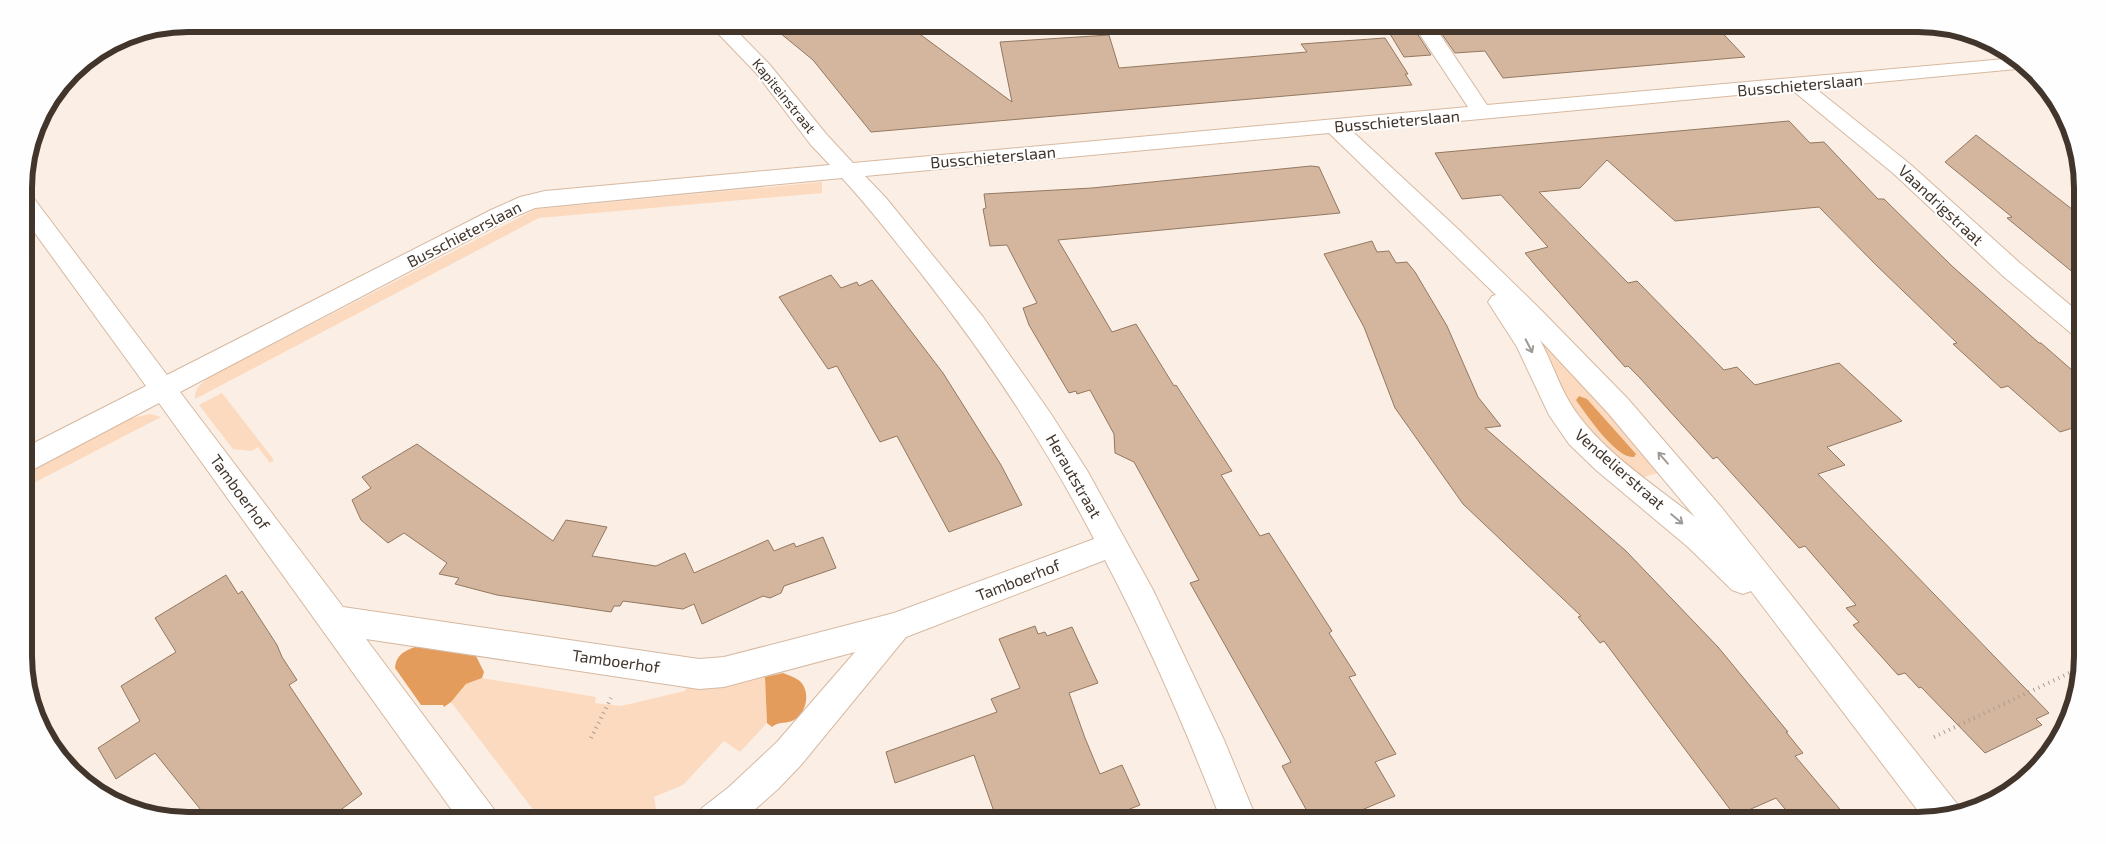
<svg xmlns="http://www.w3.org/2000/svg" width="2106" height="844" viewBox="0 0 2106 844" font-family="'Exo 2',sans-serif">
<rect width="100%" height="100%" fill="#fbeee4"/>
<path fill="#fcdabf" d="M 822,182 L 822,193 L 539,218 L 195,399 C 194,387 204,381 213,375 L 536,209 Z
M 1545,346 L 1550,346 L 1662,472 L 1640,478 L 1592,434 L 1566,400 L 1542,347 Z
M 222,393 L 274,460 L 270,463 L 258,447 L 252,451 L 233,449 L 199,405 Z
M 150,414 L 161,417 L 26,487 L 26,473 L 129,419 Z
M 765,677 L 767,723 L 740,752 L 724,741 L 683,785 L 654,797 L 657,814 L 651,820 L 541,820 L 451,702 L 466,684 L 482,678 L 596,697 L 595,703 L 621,706 L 685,691 L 687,686 L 738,684 Z"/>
<path fill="#e49c5d" d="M 1579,396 L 1587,399 L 1636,454 L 1634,457 C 1616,459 1586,414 1576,400 Z
M 415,647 L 476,656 L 484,672 L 482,678 L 466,684 L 451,702 L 444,707 L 443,705 L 421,705 L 395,668 C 396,655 404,651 415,647 Z
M 783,673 C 790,676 799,678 803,685 C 810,696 805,714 794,720 C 787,724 778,721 772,727 L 767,723 L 765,677 Z"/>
<path fill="#d4b69e" stroke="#937861" d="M 769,24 L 906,24 L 1012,102 L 1000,42 L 1109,35 L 1119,68 L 1307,52 L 1301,44 L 1385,38 L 1408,74 L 1405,74 L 1412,85 L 871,132 L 813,60 Z
M 1384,24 L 1411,24 L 1431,55 L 1404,57 Z
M 1435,24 L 1714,24 L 1745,57 L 1503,78 L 1485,51 L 1455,53 Z
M 1789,121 L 1810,143 L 1824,142 L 1878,199 L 1884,199 L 1953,267 L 2039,343 L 2041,343 L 2081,378 L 2082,425 L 2060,432 L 2008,386 L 2001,388 L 1953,344 L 1957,343 L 1876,265 L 1819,207 L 1675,221 L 1607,160 L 1580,188 L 1539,192 L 1628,283 L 1637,281 L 1724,370 L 1737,367 L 1755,385 L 1839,363 L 1902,421 L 1827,447 L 1845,465 L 1818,474 L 2049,713 L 2036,719 L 2042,725 L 1985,753 L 1921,687 L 1919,688 L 1905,673 L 1898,675 L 1853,625 L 1859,622 L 1846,608 L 1856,605 L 1805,546 L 1799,548 L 1717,457 L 1713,459 L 1640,378 L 1628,366 L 1625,367 L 1535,265 L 1525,253 L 1548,247 L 1501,195 L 1462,199 L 1435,153 Z
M 1976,135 L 2081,216 L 2081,279 L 2007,218 L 2012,217 L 1945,162 Z
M 1311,166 L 1319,167 L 1340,213 L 1058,240 L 1112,332 L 1136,324 L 1174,386 L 1176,385 L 1232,471 L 1221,475 L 1260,536 L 1269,533 L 1332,631 L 1329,633 L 1356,675 L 1349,677 L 1396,754 L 1375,762 L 1395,796 L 1338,820 L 1312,820 L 1282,766 L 1291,762 L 1190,583 L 1199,580 L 1134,462 L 1115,453 L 1114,434 L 1090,390 L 1077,394 L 1076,391 L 1069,393 L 1029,325 L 1023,308 L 1037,303 L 1007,245 L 990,246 L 983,209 L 986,208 L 984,194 L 1092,188 Z
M 1372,241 L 1377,252 L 1389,251 L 1396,263 L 1407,262 L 1415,272 L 1447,326 L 1478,397 L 1501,426 L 1485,428 L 1626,551 L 1718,647 L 1788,732 L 1786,732 L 1803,753 L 1795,756 L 1849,820 L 1794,820 L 1776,798 L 1735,816 L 1604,641 L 1600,643 L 1578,617 L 1581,616 L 1463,504 L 1395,408 L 1364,327 L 1324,254 Z
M 831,275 L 841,288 L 857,282 L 859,286 L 872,280 L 943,373 L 1001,465 L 1022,505 L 949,532 L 897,436 L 880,442 L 837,366 L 828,369 L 779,297 Z
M 417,444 L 553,541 L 566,520 L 607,527 L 592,556 L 656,566 L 685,553 L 694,573 L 768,540 L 774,551 L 794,543 L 796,547 L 823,537 L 836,568 L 784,586 L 781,593 L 770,598 L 763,596 L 702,624 L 694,604 L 683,609 L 623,601 L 620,606 L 614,606 L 611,612 L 497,595 L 455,584 L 459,578 L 439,574 L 447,563 L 404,533 L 388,543 L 361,520 L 352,500 L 371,488 L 362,477 Z
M 226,575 L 238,594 L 242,591 L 277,645 L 282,657 L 297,680 L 289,685 L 362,794 L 327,820 L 209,820 L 155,753 L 116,779 L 98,748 L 140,721 L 121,686 L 176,652 L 155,618 Z
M 1035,626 L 1038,634 L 1045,632 L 1047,636 L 1072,627 L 1098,683 L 1069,693 L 1085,738 L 1100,774 L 1122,765 L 1140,805 L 1102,820 L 997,820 L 974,755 L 895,783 L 886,752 L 997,712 L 991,699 L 1020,688 L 999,639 Z"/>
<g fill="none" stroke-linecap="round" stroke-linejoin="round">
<g stroke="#d6b9a1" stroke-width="2">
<path id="minor" d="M 709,24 L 730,24 L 770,65 L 827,135 L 853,163 L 1468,107 L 1413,24 L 1433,24 L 1487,105 L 2016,58 L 2027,68 L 1815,88 L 1910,164 L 2021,264 L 2081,314 L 2081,337 L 2072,334 L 2003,276 L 1894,174 L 1792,90 L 1352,131 L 1458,229 L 1539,308 L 1628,399 L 1722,508 L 1958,805 L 1961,813 L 1925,820 L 1751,591 L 1743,594 L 1732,590 L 1688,547 L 1596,470 L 1569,444 L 1549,415 L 1517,347 L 1488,302 L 1492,296 L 1496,295 L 1329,133 L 865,176 L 886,198 L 983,317 L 1051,414 L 1088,472 L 1153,590 L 1224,740 L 1257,820 L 1221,820 C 1187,732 1149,644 1105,560 L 906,637 L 801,765 L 778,789 L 743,820 L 697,820 L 702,808 L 729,787 L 777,742 L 855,652 L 724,687 L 699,689 L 366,639 L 493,808 L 498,820 L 459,820 L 159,403 L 36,468 L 26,471 L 26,447 L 146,386 L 24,218 L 24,194 L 32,196 L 167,375 L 491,210 L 520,197 L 545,191 L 830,165 L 811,145 L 756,73 ZM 842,178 C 870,208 894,240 920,272 C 986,356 1045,444 1094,539 L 894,613 L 724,657 L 699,659 L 343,607 L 180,392 L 507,220 L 535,208 ZM 1540,340 L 1608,413 L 1695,517 C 1653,484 1598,449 1570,403 C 1558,383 1551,360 1540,340 Z"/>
</g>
<path stroke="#aa9d94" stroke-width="4" stroke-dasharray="1 4.5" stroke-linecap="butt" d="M 1934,737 L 2080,668
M 591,738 L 611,698"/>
<use href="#minor" fill="#fff" fill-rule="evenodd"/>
</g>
<defs><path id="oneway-shaft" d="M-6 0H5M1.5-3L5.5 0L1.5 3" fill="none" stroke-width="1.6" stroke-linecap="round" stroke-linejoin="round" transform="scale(1.25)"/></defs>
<g stroke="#a09a96">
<use href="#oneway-shaft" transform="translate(1529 346) rotate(63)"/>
<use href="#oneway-shaft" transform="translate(1663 458) rotate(-131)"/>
<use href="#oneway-shaft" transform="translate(1677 519) rotate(40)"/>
</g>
<g text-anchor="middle" stroke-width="4" stroke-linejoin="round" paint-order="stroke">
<g font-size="14" fill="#41352c" stroke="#fefefe">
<text transform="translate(784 96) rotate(51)" y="5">Kapiteinstraat</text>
</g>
<g font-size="16" fill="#41352c" stroke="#fefefe">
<text transform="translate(1800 85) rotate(-5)" y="6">Busschieterslaan</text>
<text transform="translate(1397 121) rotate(-5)" y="6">Busschieterslaan</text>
<text transform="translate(993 157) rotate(-5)" y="6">Busschieterslaan</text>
<text transform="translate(1941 205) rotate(43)" y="6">Vaandrigstraat</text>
<text transform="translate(464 234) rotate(-27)" y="6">Busschieterslaan</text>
<text transform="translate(1620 469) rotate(41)" y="6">Vendelierstraat</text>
<text transform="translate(1074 476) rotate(60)" y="6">Herautstraat</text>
<text transform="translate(240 492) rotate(54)" y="6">Tamboerhof</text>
<text transform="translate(1018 580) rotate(-21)" y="6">Tamboerhof</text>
<text transform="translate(616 661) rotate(8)" y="6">Tamboerhof</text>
</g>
</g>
<path d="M0 0H2106V844H0ZM188 32H1918A156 156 0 0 1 2074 188V656A156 156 0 0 1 1918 812H188A156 156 0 0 1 32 656V188A156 156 0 0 1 188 32Z" fill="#fefefe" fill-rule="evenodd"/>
<path fill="none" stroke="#41352c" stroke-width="6" d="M188 32H1918A156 156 0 0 1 2074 188V656A156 156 0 0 1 1918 812H188A156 156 0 0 1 32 656V188A156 156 0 0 1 188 32Z"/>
</svg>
